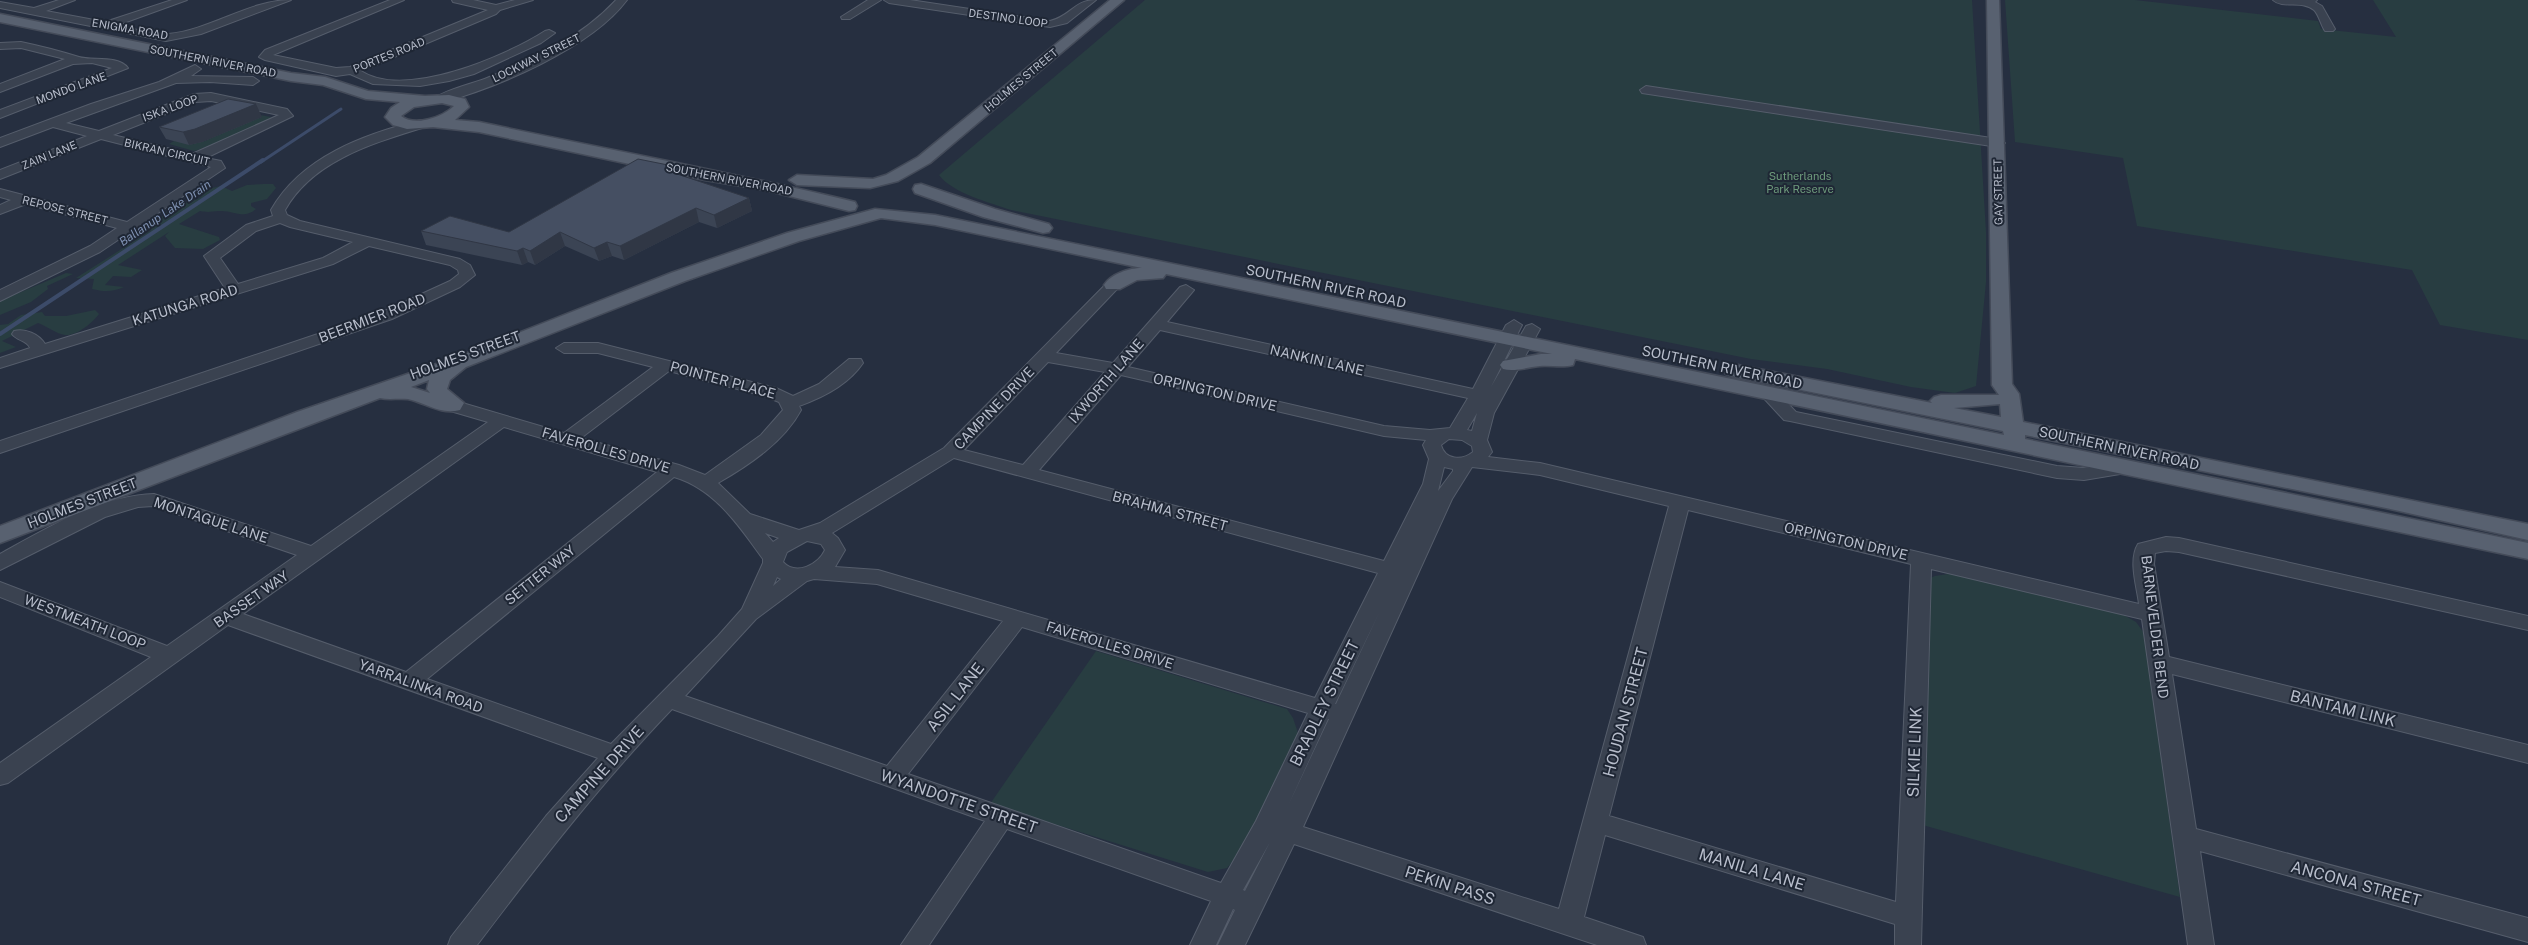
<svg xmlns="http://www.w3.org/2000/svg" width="2528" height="945" viewBox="0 0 2528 945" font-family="'Public Sans',sans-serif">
<rect width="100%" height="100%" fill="#262f40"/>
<path fill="#283d41" d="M 1145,0 L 1972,0 L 1986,232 L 1986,282 L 1976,386 L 1955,393 L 1911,387 L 1827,369 L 1751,359 L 1011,210 C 991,203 952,193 939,175 Z
M 2005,0 L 2135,0 L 2318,21 L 2321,29 L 2396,37 L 2373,0 L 2528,0 L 2528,340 L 2440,325 L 2412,270 L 2137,226 L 2123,158 L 2015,142 Z
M 260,115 L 271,117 L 270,120 L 201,149 L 194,151 L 169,144 L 174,141 L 202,142 L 261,117 Z
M 264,184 L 273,184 L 276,188 L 267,199 L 251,203 L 251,206 L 256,209 C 244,220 233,210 220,211 C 211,211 211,213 200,211 L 179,224 L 219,237 L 220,240 L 203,249 L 175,248 L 165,236 L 169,232 L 118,265 L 142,270 L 131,277 L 113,276 L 105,285 L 124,287 C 113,292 104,292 92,289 L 94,279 L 76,278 L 150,231 C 156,221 165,212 176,206 C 188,200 201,203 207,189 L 221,186 L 232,191 L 247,185 Z
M 66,273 L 73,274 L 47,286 L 48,289 L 31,302 L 0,315 L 0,301 Z
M 95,310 L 99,314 C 92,323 77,336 65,335 C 57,334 46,326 38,323 L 2,341 L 16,347 L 0,353 L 0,325 L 8,324 L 21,315 L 42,312 L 45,316 L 66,316 Z
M 1955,573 L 2122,614 L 2136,622 L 2144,633 L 2180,897 L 1919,824 L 1928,579 L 1935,576 Z
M 1096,651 L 1287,709 L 1293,718 L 1298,733 L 1291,753 L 1245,847 L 1227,868 L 1208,872 L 990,804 Z"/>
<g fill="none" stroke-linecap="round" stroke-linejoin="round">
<path stroke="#3c4b69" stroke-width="3" d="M 261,162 L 341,109"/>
<path stroke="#3c4b69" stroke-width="4" d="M 0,334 L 263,160"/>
<g stroke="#555d6b" stroke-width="2">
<path id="minor" d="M 59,0 L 75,0 L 46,11 L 105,22 L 172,0 L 187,0 L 118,25 C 133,28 153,36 168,34 C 211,30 249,0 291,0 L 201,34 L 166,41 L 0,8 L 0,2 L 34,8 Z
M 390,0 L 404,0 L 273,55 L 336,68 L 350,67 L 488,10 L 453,2 L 452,0 L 473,0 L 496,5 L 515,0 L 533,0 L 500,10 L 496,14 L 361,71 C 405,100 506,56 545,31 L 549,30 L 555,33 L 541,43 L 474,74 L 449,81 L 420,86 L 373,84 L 350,74 L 336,76 L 265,60 L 259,57 L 265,50 Z
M 616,0 L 627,0 C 591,48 497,88 440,103 L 434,99 C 441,91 475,83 487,78 C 534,59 581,38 616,0 Z
M 868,0 L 881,0 L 850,19 L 842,19 L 841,17 Z
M 884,0 L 910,0 L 1050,21 C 1071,16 1074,0 1096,0 L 1067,23 L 1050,27 L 889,3 Z
M 2273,0 L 2317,0 L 2315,2 L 2322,6 L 2335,29 L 2333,31 L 2325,31 C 2321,25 2319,15 2314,10 C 2303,0 2283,9 2273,0 Z
M 21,42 C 40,46 60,51 79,57 C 92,61 118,55 128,68 L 0,118 L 0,110 L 112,68 L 92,63 L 73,64 L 0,92 L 0,84 L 65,59 L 21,48 L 0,49 L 0,43 Z
M 195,65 L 201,69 L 191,76 L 253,77 L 259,81 L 253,85 L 210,82 L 176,83 L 66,123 L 99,131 L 194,94 L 211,93 L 287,109 L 293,116 L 206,158 L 221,161 L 225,168 L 100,252 L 0,301 L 0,290 L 90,246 L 117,228 L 26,204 L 0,214 L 0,205 L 11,200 L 0,197 L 0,189 L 127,222 L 211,167 L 101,139 L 0,179 L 0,170 L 87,136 L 53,127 L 0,147 L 0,138 L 91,104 L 159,82 ZM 211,101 L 279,115 L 192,154 L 113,135 L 196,102 Z
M 1646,86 L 1998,139 L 2005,143 L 1998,147 L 1642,93 L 1640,90 Z
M 421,120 L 427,124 L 425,127 C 374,143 313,160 285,210 L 287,215 L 300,221 L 460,259 L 470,265 L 475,275 L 460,287 L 392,319 L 0,453 L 0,441 L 380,313 L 450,281 L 459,274 L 458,270 L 450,265 L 369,246 L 333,264 L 0,368 L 0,358 L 30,348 C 27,340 17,341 12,334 L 14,331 C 25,328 39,334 45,344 L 225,288 L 204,256 L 246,225 L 273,216 L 271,210 C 301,157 364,134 421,120 ZM 280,223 L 290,227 L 353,242 L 323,258 L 238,284 L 220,258 L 256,231 Z
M 1113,280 L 1118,282 L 1121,285 L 1118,288 L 1056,353 L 1113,363 L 1180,287 L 1186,285 L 1194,290 L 1167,322 L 1473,389 L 1506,325 L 1514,320 L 1522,325 L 1491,387 L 1526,326 L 1532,324 L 1540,329 L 1494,413 L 1487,440 L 1492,452 L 1488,457 L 1540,463 L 2139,604 C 2137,587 2128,560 2138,544 L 2166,537 L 2179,538 L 2528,616 L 2528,630 L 2179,552 L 2166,551 L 2155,553 L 2154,564 L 2169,657 L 2528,745 L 2528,763 L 2172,674 L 2196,829 L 2528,918 L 2528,942 L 2200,851 L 2214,945 L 2188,945 L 2142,619 L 1931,569 L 1921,945 L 1895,945 L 1895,924 L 1605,835 L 1584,917 L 1643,937 L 1646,945 L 1597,945 L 1294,844 L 1245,945 L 1218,945 L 1235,910 L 1233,909 L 1216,945 L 1190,945 L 1211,901 L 1007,829 L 929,945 L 901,945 L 985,821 L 672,709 C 601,783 539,863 477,945 L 448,945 L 451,937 L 546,816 L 598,758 L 228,625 L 8,783 L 0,785 L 0,763 L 151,657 L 0,597 L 0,582 L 167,646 L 297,555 L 153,506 L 138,507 L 105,517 L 0,570 L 0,554 C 47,528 99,496 154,494 L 311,546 L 488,422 L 447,410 L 444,406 L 447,402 L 459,402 L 564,433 L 653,367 L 598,353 L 564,353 L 556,348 L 564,343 L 598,343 L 776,388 L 793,396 L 819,384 L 849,359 L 861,359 L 863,363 C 849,384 822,398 799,406 L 801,410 C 784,442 749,465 718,483 L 750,514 L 799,530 L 820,523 L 944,448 L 1108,282 ZM 1160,330 L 1468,398 L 1450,428 L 1430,430 L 1384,426 L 1128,367 ZM 1048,362 L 1105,372 L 1023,465 L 964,450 ZM 669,371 L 764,396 L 779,402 L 783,410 L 761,435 L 705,475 L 679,465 L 581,438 ZM 1121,375 L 1384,436 L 1426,440 L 1423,445 L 1429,459 L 1423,484 L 1384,561 L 1039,470 ZM 1477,413 L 1472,431 L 1467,430 ZM 504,427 L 657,472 L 406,672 L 243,614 ZM 1449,439 L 1462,440 L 1472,446 L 1473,452 C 1462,461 1445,460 1441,445 ZM 954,458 L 1378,573 L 1315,698 L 878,570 L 835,567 L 845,550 L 838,538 L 832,533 ZM 1444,467 L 1453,469 L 1453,471 L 1438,491 ZM 1472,467 L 1540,475 L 1669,506 L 1559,909 L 1303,827 L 1452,499 ZM 674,477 C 715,489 739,526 763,559 L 763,563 L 742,609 L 718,636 L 611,744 L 427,679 ZM 1688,510 L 1911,564 L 1896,902 L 1609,816 ZM 765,533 L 779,538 L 773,542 ZM 807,541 L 821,544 L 825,550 C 818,565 796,576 783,562 L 787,552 ZM 777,577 L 781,579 L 773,586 ZM 814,579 L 877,584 L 1003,621 L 887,766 L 685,696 L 756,619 L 807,581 ZM 1380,611 L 1336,704 L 1335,704 ZM 1022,627 L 1308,713 L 1256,821 L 1221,883 L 908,774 ZM 1328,719 L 1329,719 L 1287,808 ZM 1270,842 L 1245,891 L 1243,890 Z
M 1768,388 L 1774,389 L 1796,412 L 2057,466 L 2084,468 L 2126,461 L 2133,463 L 2135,467 L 2133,471 L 2126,473 L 2084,480 L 2057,478 L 1790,421 L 1784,420 L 1759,393 L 1762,389 Z"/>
</g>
<g stroke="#444b59" stroke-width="3">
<path id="major" d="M 1110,0 L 1124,0 L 930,163 L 898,181 L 870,188 L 797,185 L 789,180 L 797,175 L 873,179 L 886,175 L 918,157 Z
M 1987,0 L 1999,0 L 2012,384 L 2019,394 L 2023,422 L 2528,524 L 2528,540 L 2386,508 L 2025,435 L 2025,439 L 2528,543 L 2528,559 L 1575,359 L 1573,365 C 1562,368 1551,365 1540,366 C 1527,367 1515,372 1503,369 L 1500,365 L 1503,361 L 1541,354 L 1552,354 L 1166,274 L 1163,278 L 1137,280 L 1120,289 L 1106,289 L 1104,285 C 1111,274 1129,268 1142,268 L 935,225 L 881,218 L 799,241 L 685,281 L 466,367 L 450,380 L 447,389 L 464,403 L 460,410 C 440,415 426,403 408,399 C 398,398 389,400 380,398 L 0,543 L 0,526 L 297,412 L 460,356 L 671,273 L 787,233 L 875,209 L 935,215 L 2004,435 L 2003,431 L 1733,376 L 1726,374 L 1723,370 L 1726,366 L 1733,364 L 1932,403 L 1930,401 L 1934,397 L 1941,395 L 1999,395 L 1992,385 ZM 429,380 L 427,389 L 430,393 L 411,387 ZM 2000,404 L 2001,417 L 1954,408 Z
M 0,14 L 291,73 L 325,77 L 368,91 L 425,96 L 449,95 L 465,99 L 469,107 L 455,120 L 479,122 C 604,149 731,172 855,202 L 857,206 L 855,210 L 849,211 L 765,190 L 705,180 L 479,132 L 433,127 L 407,129 L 393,125 L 385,117 L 391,108 L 400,102 L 366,99 L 323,85 L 291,81 L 0,22 ZM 442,103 L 454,106 C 443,117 415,127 401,116 L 414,107 Z
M 921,184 L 995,209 L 1049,224 L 1052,228 L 1049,232 L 1043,233 L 983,217 L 915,193 L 913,189 L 915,185 Z"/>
</g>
<use href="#minor" fill="#3a4250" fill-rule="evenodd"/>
<use href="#major" fill="#586170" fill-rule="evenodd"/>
</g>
<path fill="#3b4454" d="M 262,117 L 202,142 L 189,145 L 166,139 L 159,127 Z
M 683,168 L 686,177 L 749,198 L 752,211 L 717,228 L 699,222 L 624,260 L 612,256 L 599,261 L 565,246 L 535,265 L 528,262 L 522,265 L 426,245 L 421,231 L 509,232 Z"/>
<path fill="#303745" d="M 256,104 L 262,117 L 202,142 L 189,145 L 183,132 Z
M 683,168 L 687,181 L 674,173 Z
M 749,198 L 752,211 L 717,228 L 714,215 Z
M 696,208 L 699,222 L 624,260 L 620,246 Z
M 560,232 L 565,246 L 535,265 L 530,251 Z
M 607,242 L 612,256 L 599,261 L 594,248 Z
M 523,248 L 528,262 L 522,265 L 517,251 Z"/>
<path fill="#454f62" stroke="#303745" d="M 228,99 L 256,104 L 195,129 L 183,132 L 159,127 Z
M 638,159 L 683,168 L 674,173 L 749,198 L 714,215 L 696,208 L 620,246 L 607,242 L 594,248 L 560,232 L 530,251 L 523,248 L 517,251 L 421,231 L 450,216 L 509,232 Z"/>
<g text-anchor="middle" stroke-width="4" stroke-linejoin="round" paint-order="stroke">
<g font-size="11" fill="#b7bdcb" stroke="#1f2735">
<text transform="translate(1008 18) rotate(8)" y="4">DESTINO LOOP</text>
<text transform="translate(130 29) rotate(10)" y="4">ENIGMA ROAD</text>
<text transform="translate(389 55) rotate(-22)" y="4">PORTES ROAD</text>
<text transform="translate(536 58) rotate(-26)" y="4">LOCKWAY STREET</text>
<text transform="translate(213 61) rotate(11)" y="4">SOUTHERN RIVER ROAD</text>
<text transform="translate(1021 80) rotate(-40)" y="4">HOLMES STREET</text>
<text transform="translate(71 88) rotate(-20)" y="4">MONDO LANE</text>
<text transform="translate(170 108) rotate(-20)" y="4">ISKA LOOP</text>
<text transform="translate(167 152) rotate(13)" y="4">BIKRAN CIRCUIT</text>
<text transform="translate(49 155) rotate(-22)" y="4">ZAIN LANE</text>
<text transform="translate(729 179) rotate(11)" y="4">SOUTHERN RIVER ROAD</text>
<text transform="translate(1998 192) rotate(-91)" y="4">GAY STREET</text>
<text transform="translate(65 210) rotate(14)" y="4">REPOSE STREET</text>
</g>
<g font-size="11" fill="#6e9b7c" stroke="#1f2735">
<text x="1800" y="180">Sutherlands<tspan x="1800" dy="13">Park Reserve</tspan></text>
</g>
<g font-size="12" font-style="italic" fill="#7f91b2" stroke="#1f2735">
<text transform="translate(165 213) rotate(-34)" y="4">Ballanup Lake Drain</text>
</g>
<g font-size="14" fill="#b7bdcb" stroke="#1f2735">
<text transform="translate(1326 286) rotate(12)" y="5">SOUTHERN RIVER ROAD</text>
<text transform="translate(185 305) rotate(-17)" y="5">KATUNGA ROAD</text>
<text transform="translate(372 318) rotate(-21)" y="5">BEERMIER ROAD</text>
<text transform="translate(465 355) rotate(-20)" y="5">HOLMES STREET</text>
<text transform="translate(1317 360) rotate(13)" y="5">NANKIN LANE</text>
<text transform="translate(1722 367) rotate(12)" y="5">SOUTHERN RIVER ROAD</text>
<text transform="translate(723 380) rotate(15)" y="5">POINTER PLACE</text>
<text transform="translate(1106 381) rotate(-49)" y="5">IXWORTH LANE</text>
<text transform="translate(1215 392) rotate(13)" y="5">ORPINGTON DRIVE</text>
<text transform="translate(994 408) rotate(-46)" y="5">CAMPINE DRIVE</text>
<text transform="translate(2119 448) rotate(12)" y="5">SOUTHERN RIVER ROAD</text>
<text transform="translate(606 450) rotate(16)" y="5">FAVEROLLES DRIVE</text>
<text transform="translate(82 503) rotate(-21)" y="5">HOLMES STREET</text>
<text transform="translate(1170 511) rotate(15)" y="5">BRAHMA STREET</text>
<text transform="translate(211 520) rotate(18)" y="5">MONTAGUE LANE</text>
<text transform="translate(1846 541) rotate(13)" y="5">ORPINGTON DRIVE</text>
<text transform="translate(540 575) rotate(-39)" y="5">SETTER WAY</text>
<text transform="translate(251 599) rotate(-35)" y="5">BASSET WAY</text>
<text transform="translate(85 622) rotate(21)" y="5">WESTMEATH LOOP</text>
<text transform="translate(2155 627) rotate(83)" y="5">BARNEVELDER BEND</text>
<text transform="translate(1110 645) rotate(17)" y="5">FAVEROLLES DRIVE</text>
<text transform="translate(421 686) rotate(20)" y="5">YARRALINKA ROAD</text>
</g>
<g font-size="16" fill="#b7bdcb" stroke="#1f2735">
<text transform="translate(955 697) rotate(-52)" y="6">ASIL LANE</text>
<text transform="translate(1324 703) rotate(-64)" y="6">BRADLEY STREET</text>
<text transform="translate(2343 708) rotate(14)" y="6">BANTAM LINK</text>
<text transform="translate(1625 712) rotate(-75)" y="6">HOUDAN STREET</text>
<text transform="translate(1914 752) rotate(-88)" y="6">SILKIE LINK</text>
<text transform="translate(599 774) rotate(-48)" y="6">CAMPINE DRIVE</text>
<text transform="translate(959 801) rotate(19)" y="6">WYANDOTTE STREET</text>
<text transform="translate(1752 869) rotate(17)" y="6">MANILA LANE</text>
<text transform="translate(2356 883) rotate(15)" y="6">ANCONA STREET</text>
<text transform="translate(1450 885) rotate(18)" y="6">PEKIN PASS</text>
</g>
</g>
</svg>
